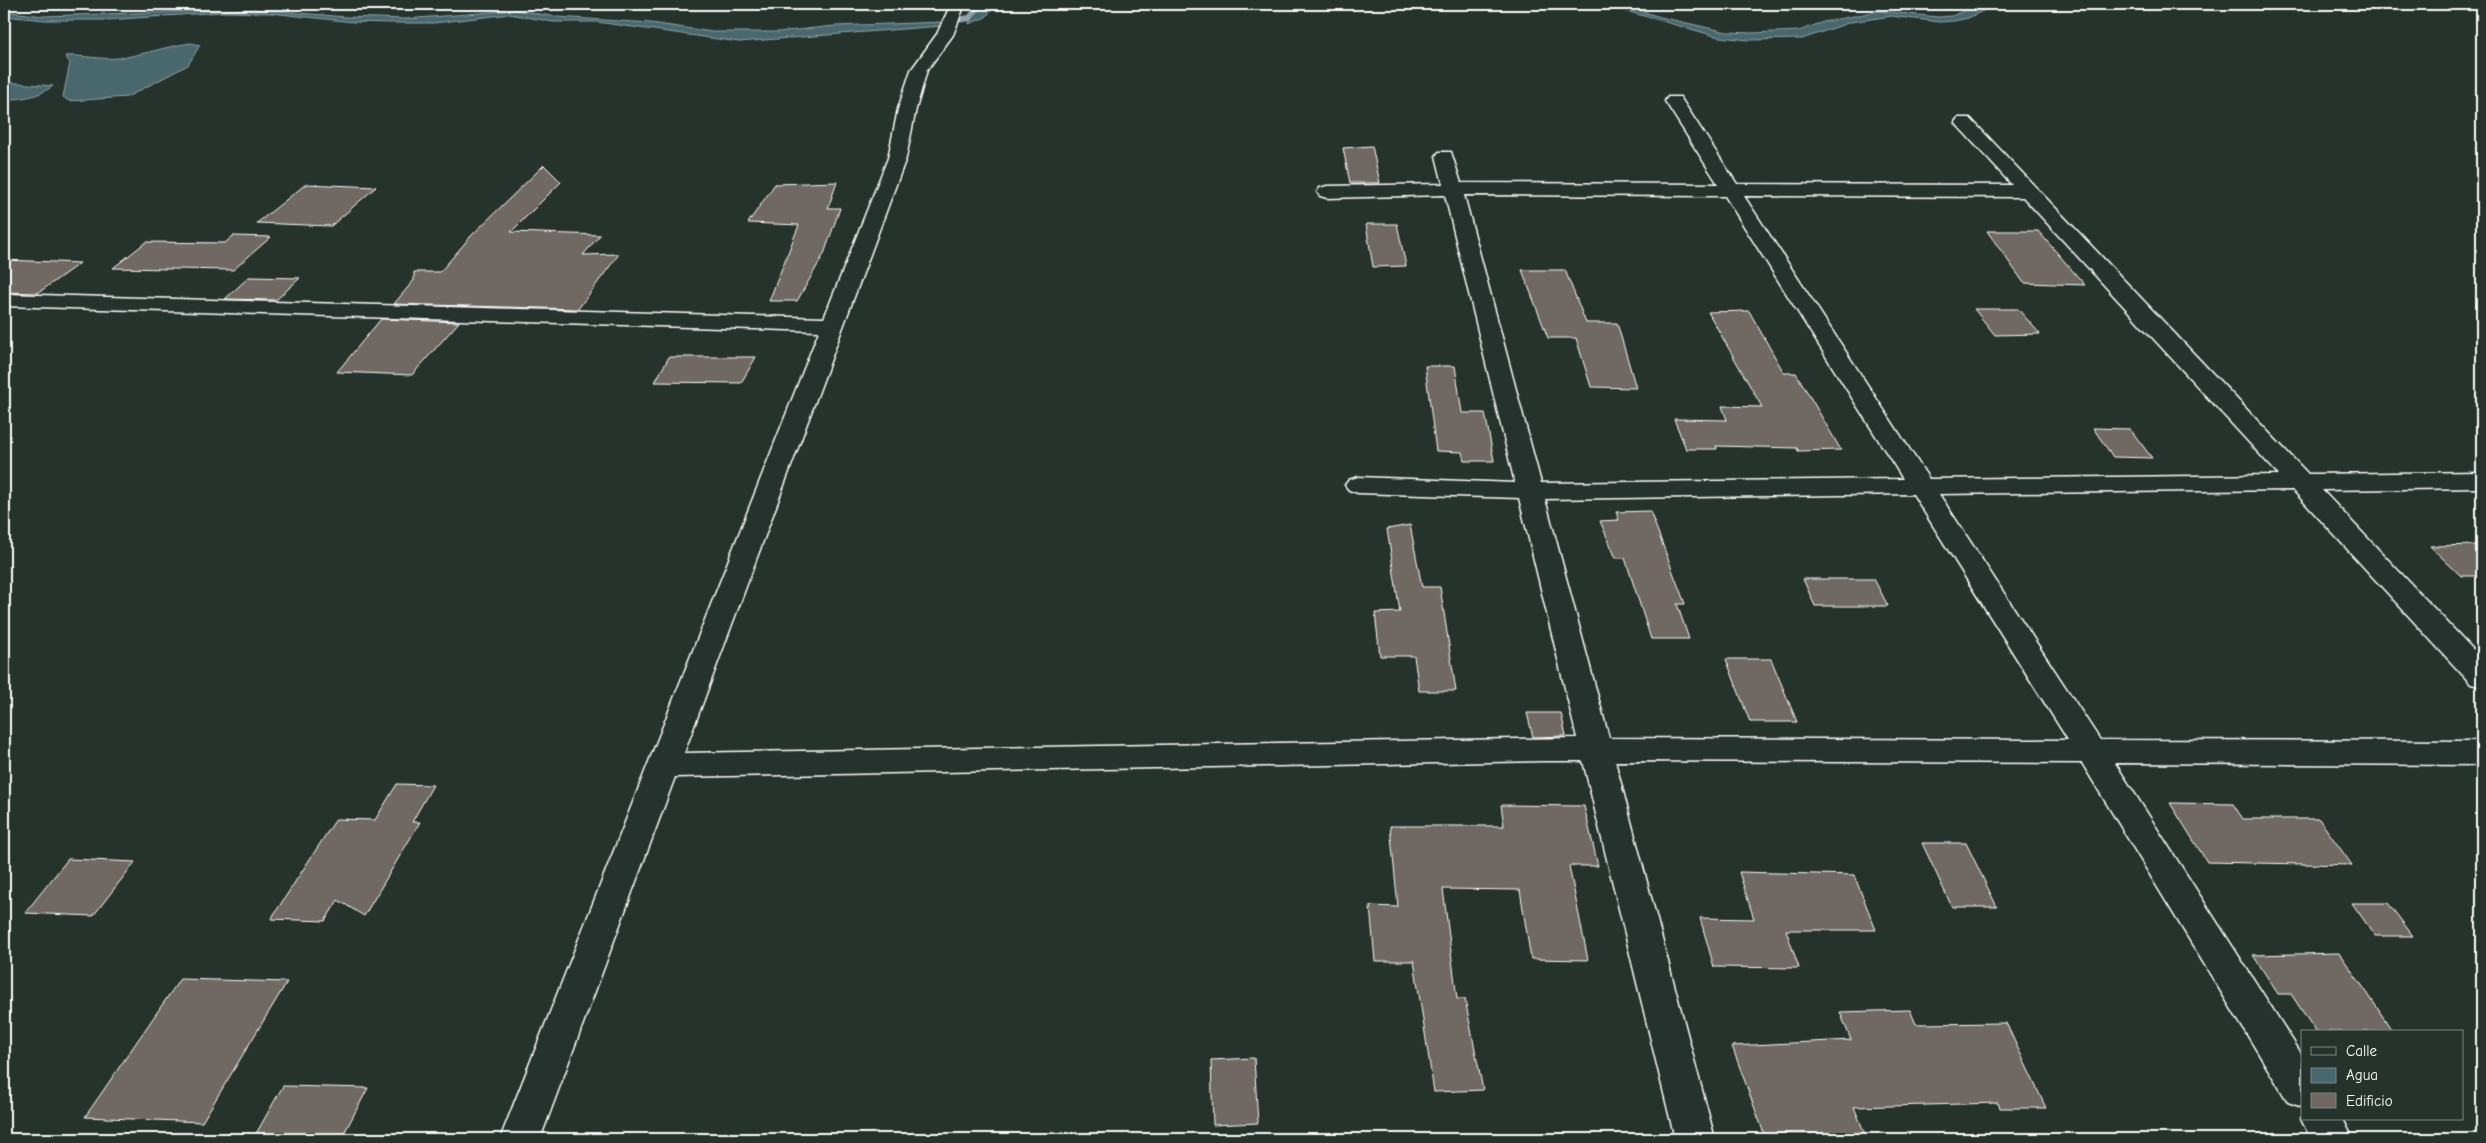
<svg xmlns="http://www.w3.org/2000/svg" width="2486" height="1143" viewBox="0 0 2486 1143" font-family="'Comic Neue',sans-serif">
<rect width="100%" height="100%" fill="#26332d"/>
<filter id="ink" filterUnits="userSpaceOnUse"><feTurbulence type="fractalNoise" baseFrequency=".02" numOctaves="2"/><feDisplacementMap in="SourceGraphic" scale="10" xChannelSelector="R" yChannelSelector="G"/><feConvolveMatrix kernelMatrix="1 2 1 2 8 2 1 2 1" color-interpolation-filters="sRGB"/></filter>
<g filter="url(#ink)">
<path fill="#48676e" stroke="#91a4a8" d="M 974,4 L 996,4 L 986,17 L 969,24 Z
M 1601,4 L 1619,4 L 1660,17 L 1727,32 L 1752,33 L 1799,31 L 1823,22 L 1879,11 L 1938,17 L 1952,16 L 1979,4 L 1997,4 L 1968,18 L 1954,21 L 1940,22 L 1891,16 L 1851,22 L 1802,39 L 1750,40 L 1719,37 Z
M 254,9 L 345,17 L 406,19 L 516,10 L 557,17 L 651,23 L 712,32 L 778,32 L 835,26 L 943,22 L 941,26 L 739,42 L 597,22 L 553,22 L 510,14 L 434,23 L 392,23 L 353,22 L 271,13 L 223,12 L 106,20 L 45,20 L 4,16 L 4,11 L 43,16 Z
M 191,43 L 200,45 L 188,65 L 127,97 L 69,101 L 63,97 L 70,63 L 65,56 C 84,55 101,60 119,58 C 143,55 167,46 191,43 Z
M 4,82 L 53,86 C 40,96 20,100 4,99 Z"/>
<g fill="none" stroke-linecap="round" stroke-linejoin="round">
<path stroke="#91a4a8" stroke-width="6" d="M 945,22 L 970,18 L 980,4"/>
</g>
<path fill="#706762" stroke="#fff" d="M 1372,146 L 1380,183 L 1350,183 L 1343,148 Z
M 544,165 L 561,182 L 511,232 L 600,235 L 583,255 L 619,254 L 578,309 L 394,304 L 414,280 L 414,272 L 440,272 L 471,236 Z
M 837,182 L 828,208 L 840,208 L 824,254 L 797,301 L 769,301 L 799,225 L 748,223 L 775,184 Z
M 306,184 L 376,187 L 331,226 L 257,223 Z
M 1366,224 L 1397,224 L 1406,266 L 1373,267 Z
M 1987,231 L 2038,231 L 2085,285 L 2024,283 Z
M 233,236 L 271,237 L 233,270 L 113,268 L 146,242 L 225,243 Z
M 4,260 L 80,263 L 38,293 L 4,292 Z
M 1522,270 L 1565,270 L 1586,323 L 1617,323 L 1636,388 L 1591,387 L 1576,338 L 1548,338 Z
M 249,277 L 300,278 L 276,300 L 225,299 Z
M 1974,309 L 2018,309 L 2040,334 L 1995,335 Z
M 1749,311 L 1784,373 L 1796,373 L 1841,450 L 1798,451 L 1797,448 L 1716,446 L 1717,449 L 1686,449 L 1674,419 L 1727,420 L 1722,406 L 1762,407 L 1708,312 Z
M 381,319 L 459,322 L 412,375 L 337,372 Z
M 669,357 L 756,357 L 741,383 L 655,382 Z
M 1425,366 L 1455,366 L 1462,413 L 1485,413 L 1494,461 L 1464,461 L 1462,452 L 1436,451 Z
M 2093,428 L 2130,429 L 2152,458 L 2113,457 Z
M 1650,511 L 1685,604 L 1677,604 L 1689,639 L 1651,639 L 1625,558 L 1616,558 L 1600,521 L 1619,520 L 1616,512 Z
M 1410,525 L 1422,587 L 1440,587 L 1456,691 L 1419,691 L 1414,656 L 1380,656 L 1375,613 L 1400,612 L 1387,529 Z
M 2482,545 L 2482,576 L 2461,576 L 2430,546 Z
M 1803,579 L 1874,579 L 1888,606 L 1815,606 Z
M 1726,659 L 1771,659 L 1797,722 L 1750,722 Z
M 1527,713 L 1561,713 L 1566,736 L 1533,737 Z
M 397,784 L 433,785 L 412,822 L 420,822 L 364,916 L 338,900 L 325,921 L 271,919 L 336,819 L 375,820 Z
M 2170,803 L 2233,804 L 2243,819 L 2319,819 L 2352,865 L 2207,862 Z
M 1501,805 L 1584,806 L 1598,866 L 1569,866 L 1588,960 L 1531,959 L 1520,890 L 1443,889 L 1457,999 L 1465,999 L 1483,1090 L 1434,1092 L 1414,961 L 1375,961 L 1370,906 L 1398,907 L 1390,826 L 1504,826 Z
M 1922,843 L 1966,843 L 1997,907 L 1952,907 Z
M 68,859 L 135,862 L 93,916 L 25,913 Z
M 1739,872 L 1854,875 L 1876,930 L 1786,930 L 1799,968 L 1714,967 L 1700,918 L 1754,919 Z
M 2352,903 L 2388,903 L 2413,936 L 2375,936 Z
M 2339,953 L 2368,994 L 2393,1032 L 2316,1032 L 2291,994 L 2278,994 L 2253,955 Z
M 180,979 L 287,982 L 202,1122 L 85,1117 Z
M 1910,1010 L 1916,1024 L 2006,1023 L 2046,1108 L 2000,1108 L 1998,1103 L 1854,1107 L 1867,1139 L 1766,1139 L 1732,1046 L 1851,1040 L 1840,1012 Z
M 1254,1058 L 1258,1123 L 1213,1125 L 1211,1060 Z
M 283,1086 L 368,1088 L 341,1139 L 253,1139 Z"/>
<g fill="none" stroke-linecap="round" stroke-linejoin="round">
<g stroke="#fff" stroke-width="3">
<path id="minor" d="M 951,4 L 965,4 L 953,35 L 927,70 L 916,109 L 906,158 L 684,753 L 1577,738 L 1519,498 L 1358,493 L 1349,490 L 1345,485 L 1349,480 L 1358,477 L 1515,483 L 1445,195 L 1327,198 L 1320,196 L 1317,192 L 1320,188 L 1327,186 L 1443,184 L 1436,156 L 1439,152 L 1451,152 L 1461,183 L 1718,184 L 1665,101 L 1668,97 L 1680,97 L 1737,184 L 2012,185 L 1958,126 L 1955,122 L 1958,118 L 1970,118 L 2308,474 L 2482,472 L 2482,488 L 2322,490 L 2482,659 L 2482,687 L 2471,684 L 2293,490 L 1939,494 L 2100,740 L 2482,741 L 2482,765 L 2115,763 L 2302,1055 L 2302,1107 L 2288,1102 L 2082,763 L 1615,761 L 1715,1139 L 1675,1139 L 1583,761 L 1542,761 L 675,777 L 540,1139 L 500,1139 L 819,331 L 4,306 L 4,294 L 824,318 L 888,158 L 898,109 L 911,70 L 937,34 ZM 1464,195 L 1725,196 L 1903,479 L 1541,483 ZM 1744,196 L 2023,197 L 2279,475 L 1929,479 ZM 1913,494 L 2068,740 L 1609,738 L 1545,499 Z
M 2302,1117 L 2302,1119 L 2343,1119 L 2353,1139 L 2311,1139 L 2301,1119 Z"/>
</g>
<use href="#minor" fill="#26332d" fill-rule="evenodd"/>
</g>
</g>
<rect width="2486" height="1143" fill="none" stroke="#26332d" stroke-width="20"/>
<rect x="10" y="10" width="2466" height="1123" fill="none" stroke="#fff" stroke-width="2" filter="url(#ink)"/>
<rect x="2301" y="1030" width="162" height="90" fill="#26332d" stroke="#7d8581"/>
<rect x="2311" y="1047" width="25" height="8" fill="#26332d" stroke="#7d8581"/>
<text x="2346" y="1056" font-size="15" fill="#ffffff">Calle</text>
<rect x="2311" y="1068" width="25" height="15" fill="#48676e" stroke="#7d8581"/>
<text x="2346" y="1080" font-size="15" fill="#ffffff">Agua</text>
<rect x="2311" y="1093" width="25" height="15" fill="#706762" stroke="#7d8581"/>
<text x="2346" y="1106" font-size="15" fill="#ffffff">Edificio</text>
</svg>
